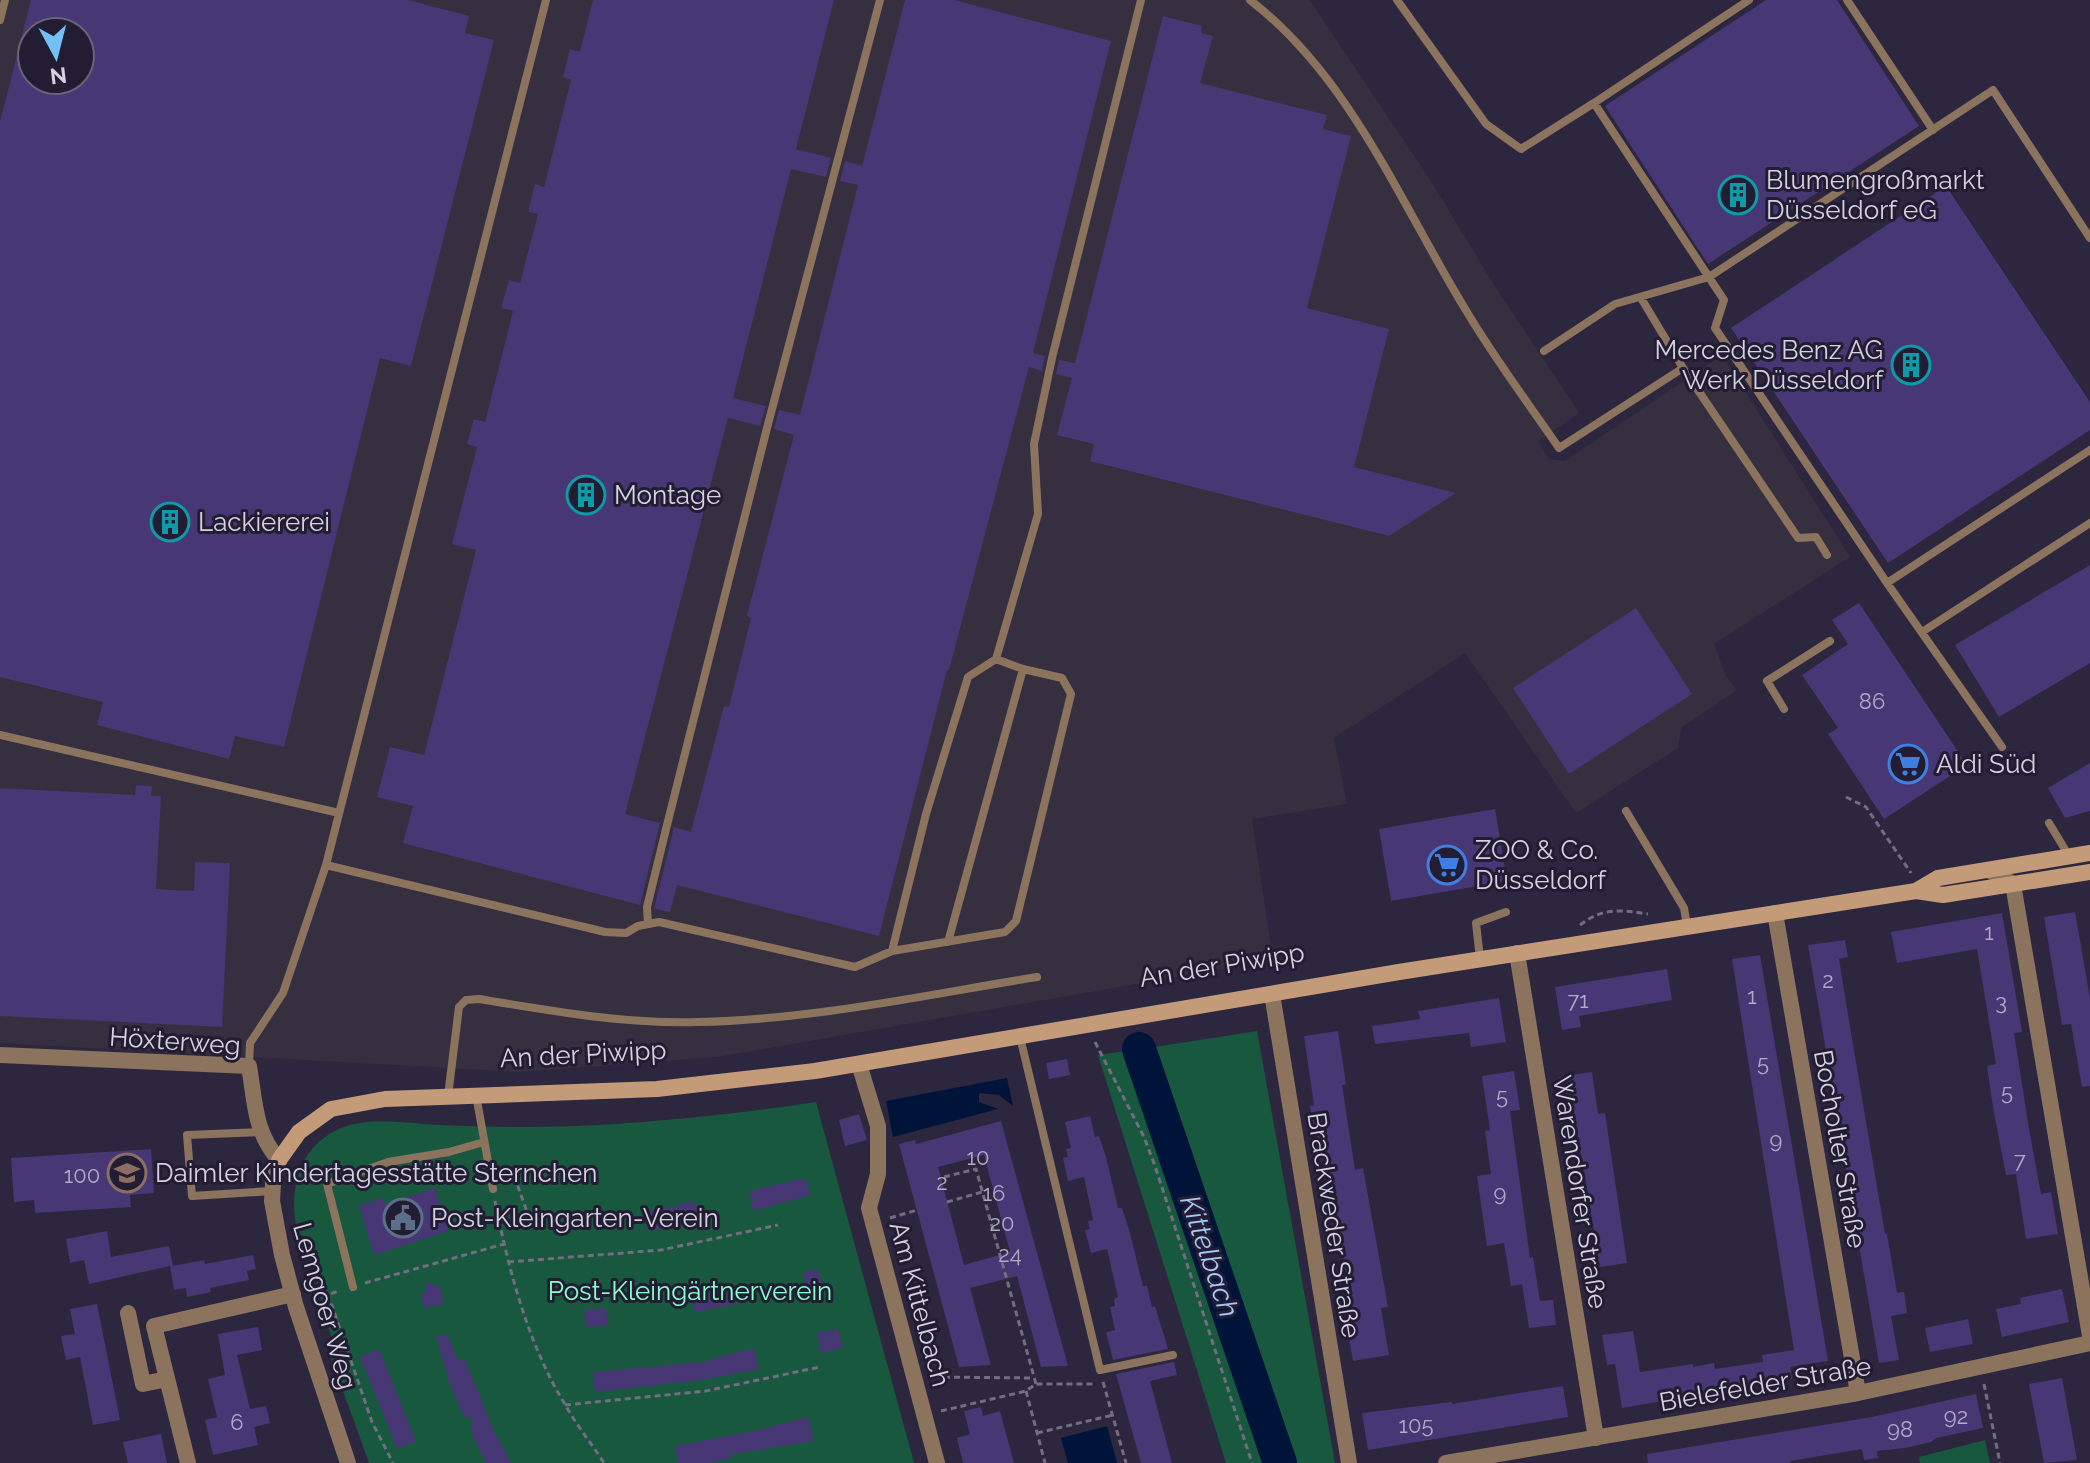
<svg xmlns="http://www.w3.org/2000/svg" width="2090" height="1463" viewBox="0 0 2090 1463" font-family="Raleway,sans-serif">
<rect width="100%" height="100%" fill="#2c273e"/>
<path fill="#362f3f" fill-rule="evenodd" d="M 0,0 L 1310,0 L 1431,181 L 1497,290 L 1579,413 L 1538,441 L 1549,459 L 1565,461 L 1722,355 L 1850,557 L 1714,644 L 1726,676 L 1737,690 L 1681,728 L 1678,748 L 1576,813 L 1465,653 L 1334,738 L 1347,804 L 1252,819 L 1273,960 L 718,1057 L 517,1072 L 0,1043 ZM 32,32 L 80,32 L 80,80 L 32,80 Z"/>
<path fill="#17583f" d="M 1257,1031 L 1335,1463 L 1291,1463 L 1245,1310 L 1155,1047 Z
M 1153,1047 L 1289,1463 L 1226,1463 L 1098,1055 Z
M 816,1102 L 914,1463 L 369,1463 L 330,1355 L 334,1348 L 305,1237 L 297,1232 C 289,1191 296,1149 339,1129 C 371,1115 407,1124 441,1125 C 485,1127 530,1128 574,1126 C 655,1123 735,1114 816,1102 Z
M 1985,1440 L 1990,1463 L 1920,1463 L 1919,1457 Z"/>
<path fill="#00143a" d="M 1007,1078 L 1013,1106 L 999,1095 L 979,1093 L 979,1102 L 998,1109 L 893,1137 L 886,1101 Z
M 1107,1426 L 1117,1463 L 1068,1463 L 1061,1438 Z"/>
<g fill="none" stroke-linecap="round" stroke-linejoin="round">
<path stroke="#00143a" stroke-width="34" d="M 1139,1049 L 1280,1463"/>
</g>
<path fill="#473774" fill-rule="evenodd" d="M 31,0 L 408,0 L 469,16 L 465,33 L 494,40 L 411,366 L 380,358 L 284,747 L 235,736 L 229,759 L 97,725 L 103,702 L 0,677 L 0,122 ZM 32,32 L 80,32 L 80,80 L 32,80 Z
M 593,0 L 834,0 L 796,149 L 831,158 L 826,177 L 791,169 L 733,398 L 766,406 L 760,426 L 728,418 L 625,814 L 660,823 L 640,905 L 403,843 L 413,806 L 377,797 L 390,747 L 424,755 L 476,550 L 452,544 L 477,447 L 467,444 L 474,419 L 485,422 L 513,311 L 501,308 L 509,280 L 520,283 L 538,214 L 528,212 L 535,184 L 544,187 L 571,80 L 563,77 L 570,49 L 580,52 Z
M 905,0 L 954,0 L 1111,41 L 1033,353 L 1045,356 L 1042,371 L 1029,367 L 949,670 L 947,670 L 879,936 L 677,885 L 670,912 L 654,909 L 674,827 L 691,832 L 724,706 L 729,707 L 751,618 L 747,616 L 794,435 L 774,429 L 779,410 L 800,415 L 858,185 L 840,181 L 845,161 L 862,166 Z
M 1766,0 L 1837,0 L 1919,126 L 1708,264 L 1605,106 Z
M 1163,16 L 1202,26 L 1201,33 L 1213,36 L 1200,83 L 1327,115 L 1323,129 L 1351,136 L 1307,308 L 1389,329 L 1354,467 L 1456,493 L 1389,536 L 1090,461 L 1094,444 L 1057,435 L 1072,378 L 1056,374 L 1059,360 L 1075,363 Z
M 1946,186 L 2090,402 L 2090,430 L 1888,563 L 1731,328 Z
M 2090,565 L 2090,663 L 1999,717 L 1955,645 Z
M 1859,603 L 1967,765 L 1884,819 L 1828,734 L 1838,728 L 1802,675 L 1848,644 L 1832,620 Z
M 1636,608 L 1692,694 L 1569,774 L 1513,688 Z
M 2090,763 L 2090,811 L 2065,818 L 2048,788 Z
M 136,785 L 152,786 L 151,796 L 161,796 L 156,889 L 194,891 L 195,862 L 230,863 L 222,1027 L 0,1016 L 0,788 L 135,795 Z
M 1495,809 L 1507,881 L 1391,901 L 1379,829 Z
M 2075,912 L 2090,998 L 2090,1086 L 2082,1087 L 2071,1024 L 2062,1025 L 2044,917 Z
M 2002,913 L 2022,1032 L 2014,1033 L 2029,1129 L 2041,1194 L 2051,1192 L 2058,1234 L 2026,1239 L 2016,1174 L 2006,1175 L 1993,1107 L 1987,1066 L 1996,1064 L 1977,949 L 1897,963 L 1891,932 Z
M 1845,940 L 1848,957 L 1839,959 L 1848,1015 L 1885,1234 L 1887,1234 L 1897,1293 L 1904,1292 L 1907,1313 L 1891,1316 L 1899,1360 L 1879,1363 L 1808,945 Z
M 1760,955 L 1828,1361 L 1790,1367 L 1792,1379 L 1622,1408 L 1615,1364 L 1607,1365 L 1602,1335 L 1633,1331 L 1640,1372 L 1693,1364 L 1693,1367 L 1714,1363 L 1715,1369 L 1763,1362 L 1762,1355 L 1794,1350 L 1732,959 Z
M 1667,969 L 1672,1000 L 1579,1016 L 1581,1027 L 1562,1030 L 1555,987 Z
M 1499,998 L 1506,1042 L 1471,1047 L 1469,1033 L 1375,1044 L 1372,1026 L 1420,1019 L 1418,1011 Z
M 1338,1031 L 1346,1084 L 1342,1085 L 1355,1170 L 1363,1168 L 1388,1307 L 1381,1308 L 1389,1355 L 1353,1361 L 1348,1331 L 1355,1330 L 1327,1158 L 1318,1159 L 1310,1106 L 1314,1105 L 1304,1036 Z
M 1067,1059 L 1070,1075 L 1049,1079 L 1046,1063 Z
M 1514,1071 L 1520,1110 L 1510,1111 L 1530,1258 L 1533,1257 L 1540,1301 L 1553,1300 L 1556,1325 L 1529,1328 L 1522,1284 L 1511,1286 L 1504,1243 L 1487,1246 L 1477,1176 L 1491,1174 L 1485,1131 L 1490,1130 L 1482,1076 Z
M 1592,1072 L 1598,1114 L 1605,1113 L 1627,1263 L 1600,1267 L 1572,1099 L 1563,1100 L 1559,1077 Z
M 859,1114 L 867,1140 L 845,1146 L 839,1120 Z
M 1090,1116 L 1095,1137 L 1099,1136 L 1106,1157 L 1118,1208 L 1122,1208 L 1129,1229 L 1143,1286 L 1147,1286 L 1152,1307 L 1155,1306 L 1168,1349 L 1113,1360 L 1106,1332 L 1115,1330 L 1110,1307 L 1115,1306 L 1114,1299 L 1118,1297 L 1107,1249 L 1091,1253 L 1085,1230 L 1090,1229 L 1088,1221 L 1093,1220 L 1084,1177 L 1068,1181 L 1063,1158 L 1068,1157 L 1066,1149 L 1071,1148 L 1065,1122 Z
M 1001,1121 L 1068,1366 L 1041,1367 L 1017,1276 L 970,1288 L 991,1365 L 959,1367 L 899,1144 L 915,1140 L 916,1144 ZM 984,1155 L 1010,1252 L 964,1265 L 938,1167 Z
M 151,1149 L 154,1193 L 130,1195 L 131,1207 L 35,1213 L 34,1200 L 14,1202 L 11,1158 Z
M 799,1179 L 806,1179 L 810,1195 L 753,1211 L 749,1191 Z
M 435,1188 L 448,1231 L 374,1255 L 359,1205 L 383,1198 L 385,1204 Z
M 693,1201 L 694,1205 L 698,1204 L 701,1222 L 647,1231 L 645,1211 L 678,1207 L 678,1204 Z
M 107,1231 L 111,1257 L 169,1246 L 173,1266 L 204,1260 L 205,1264 L 253,1255 L 256,1269 L 247,1271 L 249,1280 L 210,1288 L 211,1292 L 187,1297 L 186,1288 L 174,1290 L 170,1266 L 89,1284 L 84,1260 L 70,1263 L 66,1239 Z
M 818,1269 L 822,1285 L 806,1288 L 803,1272 Z
M 427,1281 L 441,1289 L 444,1304 L 424,1308 L 421,1294 L 425,1293 Z
M 743,1287 L 747,1302 L 695,1312 L 692,1297 Z
M 2062,1289 L 2069,1322 L 2002,1337 L 1996,1309 L 2021,1304 L 2020,1298 Z
M 97,1304 L 120,1420 L 93,1425 L 80,1357 L 66,1360 L 61,1336 L 75,1334 L 70,1309 Z
M 606,1308 L 608,1325 L 586,1327 L 584,1310 Z
M 1968,1319 L 1973,1344 L 1930,1352 L 1925,1328 Z
M 258,1327 L 262,1350 L 237,1355 L 250,1409 L 266,1406 L 270,1423 L 254,1427 L 258,1445 L 213,1455 L 205,1420 L 217,1417 L 208,1379 L 225,1375 L 218,1334 Z
M 838,1329 L 843,1347 L 821,1354 L 817,1333 Z
M 447,1334 L 458,1361 L 465,1359 L 492,1427 L 511,1463 L 486,1463 L 473,1437 L 470,1415 L 464,1418 L 450,1385 L 436,1337 Z
M 754,1348 L 759,1369 L 700,1380 L 595,1392 L 593,1372 L 702,1362 Z
M 379,1349 L 416,1441 L 397,1449 L 360,1357 Z
M 1174,1362 L 1177,1375 L 1150,1381 L 1172,1463 L 1141,1463 L 1116,1374 Z
M 2062,1378 L 2077,1460 L 2044,1463 L 2029,1384 Z
M 1563,1386 L 1568,1417 L 1368,1450 L 1362,1413 L 1452,1402 L 1452,1404 Z
M 1976,1394 L 1983,1428 L 1936,1438 L 1931,1442 L 1905,1448 L 1877,1451 L 1878,1458 L 1864,1460 L 1862,1449 L 1790,1461 L 1790,1463 L 1648,1463 L 1647,1454 L 1872,1417 Z
M 981,1407 L 983,1416 L 1000,1411 L 1014,1463 L 963,1463 L 957,1438 L 970,1434 L 964,1411 Z
M 808,1417 L 814,1441 L 732,1454 L 732,1458 L 710,1463 L 678,1463 L 675,1446 L 754,1431 Z
M 161,1434 L 167,1463 L 128,1463 L 123,1442 Z"/>
<g fill="none" stroke-linecap="round" stroke-linejoin="round">
<path stroke="#726e81" stroke-width="3" stroke-dasharray="6 4" stroke-linecap="butt" d="M 1846,797 L 1866,807 L 1911,873
M 1580,925 C 1603,907 1622,910 1648,914
M 1095,1042 L 1144,1137 L 1155,1166 L 1252,1463
M 944,1177 L 976,1169 L 1036,1384
M 503,1179 L 515,1178 L 528,1215 L 548,1213
M 495,1201 C 509,1271 528,1345 566,1406 C 577,1426 592,1444 604,1463
M 947,1202 L 982,1192
M 890,1218 L 917,1210
M 508,1262 L 661,1250 L 778,1225
M 365,1283 L 504,1244
M 328,1294 L 372,1422 L 393,1463
M 312,1300 L 339,1291
M 934,1377 L 1034,1378
M 1103,1382 L 1126,1463
M 1984,1384 L 2000,1463
M 1026,1391 L 1045,1463
M 565,1405 L 706,1391 L 820,1367
M 941,1411 L 1026,1391 L 1036,1384 L 1096,1384
M 1037,1433 L 1113,1415"/>
<path stroke="#8c735d" stroke-width="8" d="M 1250,0 C 1352,79 1401,205 1467,312 C 1495,359 1528,403 1559,448 L 1683,368 L 1798,538 L 1816,537 L 1827,555
M 1397,0 L 1486,124 L 1521,149 L 1594,103
M 1749,0 L 1594,103 L 1724,300 L 1715,328 L 1887,583 L 2090,450
M 1847,0 L 1933,130
M 0,20 L 5,0
M 1641,298 L 1683,368
M 1544,351 L 1615,304 L 1709,277 L 1993,90 L 2090,238
M 1887,583 L 2002,747
M 1922,632 L 2090,523
M 1784,709 L 1767,681 L 1830,641
M 0,735 L 339,813
M 1626,811 L 1684,908 L 1687,926
M 2049,823 L 2069,856
M 326,865 L 605,932 L 626,933 L 638,926 L 659,922 L 855,967 L 892,951 L 1005,932 L 1016,921 L 1071,694 L 1062,678 L 1023,669 L 996,659
M 648,924 L 647,907 L 667,825 L 767,428 L 880,0
M 948,942 L 1023,669
M 892,951 L 926,814 L 968,677 L 996,659 L 1038,514 L 1034,444 L 1052,358 L 1141,0
M 1480,959 L 1476,923 L 1506,912
M 1020,1037 L 1100,1370 L 1173,1355
M 249,1066 L 250,1043 L 283,993 L 326,865 L 546,0
M 476,1095 L 493,1189
M 448,1096 L 459,1007 L 466,1000 L 479,999 C 551,1011 624,1024 697,1022 C 811,1020 925,995 1037,977
M 260,1132 L 187,1135 L 192,1196 L 272,1191
M 353,1287 L 327,1184 L 388,1162 L 449,1152 L 484,1142"/>
<path stroke="#8c735d" stroke-width="16" d="M 1989,870 L 2013,884 L 2090,1336
M 1775,913 L 1858,1393
M 1517,953 L 1596,1438
M 1272,994 L 1349,1463
M 0,1055 L 249,1066 C 255,1101 254,1132 279,1160 L 273,1184 L 272,1201 L 282,1255 L 296,1307 L 348,1463
M 859,1064 L 878,1126 L 878,1174 L 869,1208 L 937,1463
M 128,1313 L 143,1384 L 167,1379
M 188,1463 L 154,1326 L 293,1294
M 1446,1463 L 1858,1393 L 2090,1343"/>
<path stroke="#c49b79" stroke-width="16" d="M 1916,891 L 1938,878 L 2090,853
M 279,1160 L 299,1132 L 331,1109 L 385,1099 L 657,1089 L 815,1071 L 1399,972 L 1916,891 L 1943,895 L 2090,872"/>
</g>
<defs>
<g id="building-ring" transform="scale(2)"><circle r="9.5" fill="#221d33" stroke="#0f9aa8" stroke-width="1.5"/><path d="M-4-6H4V6H1V3H-1V6H-4ZM-2.5-4.3h1.7v1.8h-1.7ZM.8-4.3h1.7v1.8H.8ZM-2.5-1h1.7V.8h-1.7ZM.8-1h1.7V.8H.8Z" fill="#0f9aa8"/></g>
<g id="supermarket-ring" transform="scale(2)"><circle r="9.5" fill="#221d33" stroke="#3f7fe0" stroke-width="1.5"/><path d="M-6-5.5h2.5l.6 2H6L4.5 2H-2.5L-4.4-4H-6ZM-1.5 3.2a1.3 1.3 0 1 0 .1 0ZM3 3.2a1.3 1.3 0 1 0 .1 0Z" fill="#3f7fe0"/></g>
<g id="school-ring" transform="scale(2)"><circle r="9.5" fill="#221d33" stroke="#8d6e63" stroke-width="1.5"/><path d="M0-5L7-2L0 1L-7-2ZM-4 1L0 2.5L4 1V4Q0 6-4 4Z" fill="#8d6e63"/></g>
<g id="civic-ring" transform="scale(2)"><circle r="9.5" fill="#221d33" stroke="#5c6f8a" stroke-width="1.5"/><path d="M-.6-6.5H3V-4.5H.6V-3L4-1V1h2V6H-6V1h2V-1L-.6-3ZM-1.2 2.5V6h2.4V2.5Z" fill="#5c6f8a"/></g>
</defs>
<g fill-rule="evenodd">
<use href="#building-ring" x="1738" y="195"/>
<use href="#building-ring" x="1911" y="365"/>
<use href="#building-ring" x="586" y="495"/>
<use href="#building-ring" x="170" y="522"/>
<use href="#supermarket-ring" x="1908" y="764"/>
<use href="#supermarket-ring" x="1447" y="865"/>
<use href="#school-ring" x="127" y="1173"/>
<use href="#civic-ring" x="403" y="1218"/>
</g>
<g text-anchor="middle" stroke-width="6" stroke-linejoin="round" paint-order="stroke">
<g font-size="22" fill="#b1aac5">
<text x="1872" y="709">86</text>
<text x="1989" y="940">1</text>
<text x="1828" y="988">2</text>
<text x="1752" y="1004">1</text>
<text x="1578" y="1008">71</text>
<text x="2001" y="1010">3</text>
<text x="1763" y="1071">5</text>
<text x="2007" y="1100">5</text>
<text x="1502" y="1104">5</text>
<text x="1776" y="1148">9</text>
<text x="978" y="1165">10</text>
<text x="2020" y="1168">7</text>
<text x="82" y="1183">100</text>
<text x="942" y="1190">2</text>
<text x="994" y="1201">16</text>
<text x="1500" y="1201">9</text>
<text x="1002" y="1231">20</text>
<text x="1010" y="1262">24</text>
<text x="1956" y="1424">92</text>
<text x="237" y="1430">6</text>
<text x="1416" y="1433">105</text>
<text x="1900" y="1437">98</text>
</g>
<g font-size="26" fill="#d4d1e0" stroke="#221d33" text-anchor="start">
<text x="1766" y="189">Blumengroßmarkt<tspan x="1766" dy="30">Düsseldorf eG</tspan></text>
<text x="1883" y="359" text-anchor="end">Mercedes Benz AG<tspan x="1883" dy="30">Werk Düsseldorf</tspan></text>
<text x="614" y="504">Montage</text>
<text x="198" y="531">Lackiererei</text>
<text x="1936" y="773">Aldi Süd</text>
<text x="1475" y="859">ZOO &amp; Co.<tspan x="1475" dy="30">Düsseldorf</tspan></text>
<text x="155" y="1182">Daimler Kindertagesstätte Sternchen</text>
<text x="431" y="1227">Post-Kleingarten-Verein</text>
</g>
<g font-size="26" fill="#d4d1e0" stroke="#221d33">
<text transform="translate(1222 965) rotate(-9)" y="9">An der Piwipp</text>
<text transform="translate(175 1041) rotate(4)" y="9">Höxterweg</text>
<text transform="translate(583 1054) rotate(-3)" y="9">An der Piwipp</text>
<text transform="translate(1840 1149) rotate(80)" y="9">Bocholter Straße</text>
<text transform="translate(1580 1192) rotate(81)" y="9">Warendorfer Straße</text>
<text transform="translate(1334 1225) rotate(81)" y="9">Brackweder Straße</text>
<text transform="translate(920 1304) rotate(75)" y="9">Am Kittelbach</text>
<text transform="translate(325 1306) rotate(74)" y="9">Lemgoer Weg</text>
<text transform="translate(1765 1384) rotate(-10)" y="9">Bielefelder Straße</text>
</g>
<g font-size="26" fill="#89feca" stroke="#221d33">
<text x="690" y="1300">Post-Kleingärtnerverein</text>
</g>
<g font-size="28" font-style="italic" fill="#a6c8f9" stroke="#221d33">
<text transform="translate(1210 1256) rotate(71)" y="10">Kittelbach</text>
</g>
</g>
<g transform="translate(56 56) rotate(173)"><circle r="38" fill="#221d33" stroke="#696578" stroke-width="2"/>
<path d="M0-6L14 30L0 20L-14 30Z" fill="#74c0f6"/>
<text y="-12" font-size="22" font-weight="bold" text-anchor="middle" fill="#d4d1e0">N</text>
</g>
</svg>
